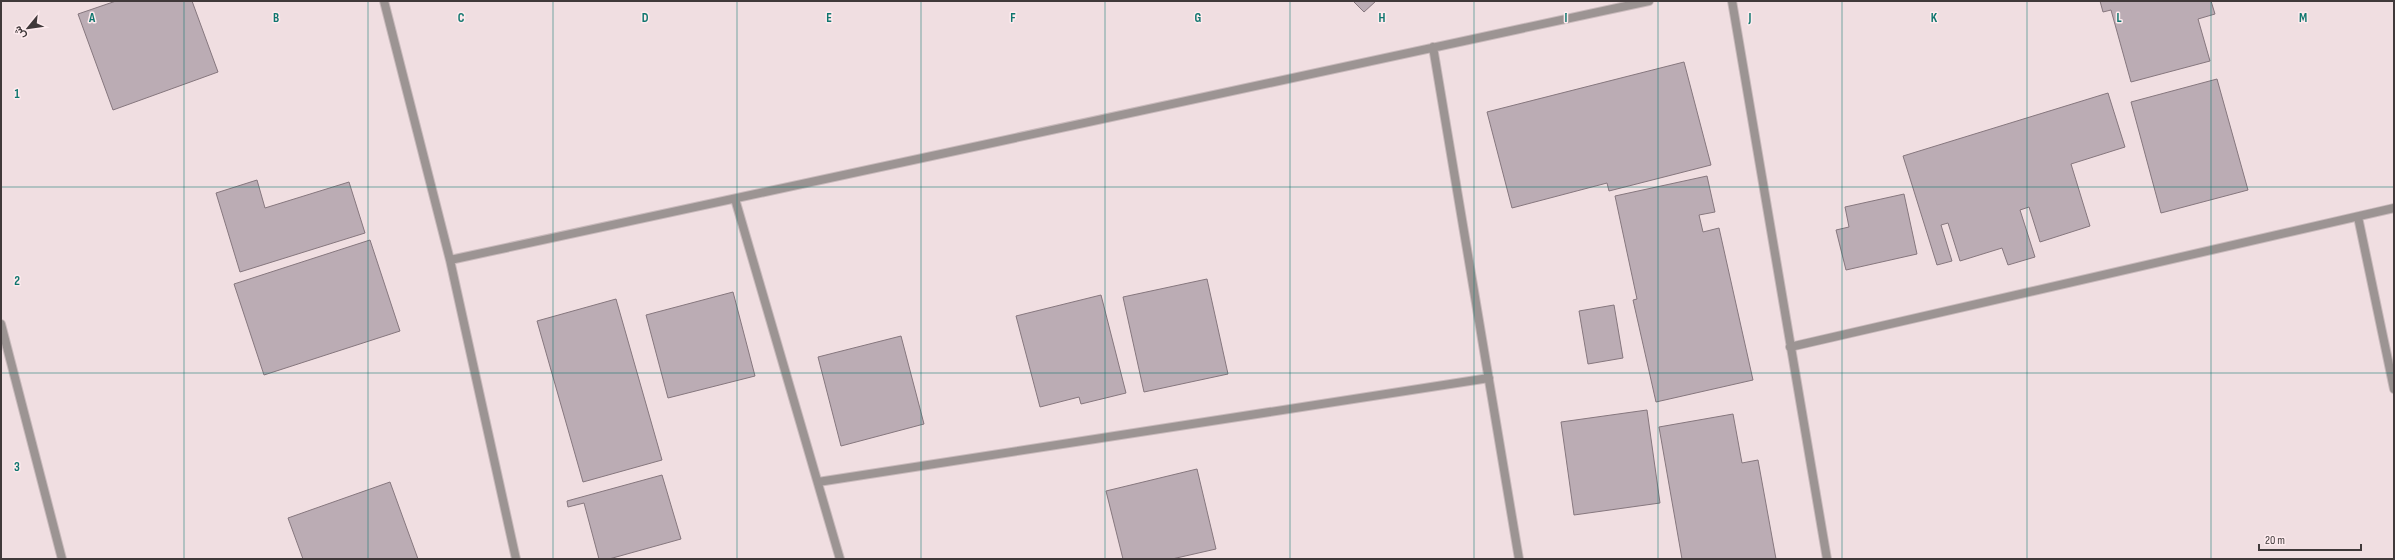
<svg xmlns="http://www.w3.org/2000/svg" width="2395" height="560" viewBox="0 0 2395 560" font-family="'Sofia Sans Condensed',Vazirmatn,sans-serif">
<rect width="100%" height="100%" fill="#f0dee1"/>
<path fill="#bbacb4" stroke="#86777e" d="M 116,1 L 192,1 L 218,72 L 113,110 L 78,14 Z
M 1353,1 L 1376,1 L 1364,12 Z
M 2100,1 L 2211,1 L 2215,14 L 2198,19 L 2210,61 L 2131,82 L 2111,10 L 2103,12 Z
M 1684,62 L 1711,165 L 1609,191 L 1607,183 L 1512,208 L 1487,112 Z
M 2217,79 L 2248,190 L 2161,213 L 2131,102 Z
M 2108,93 L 2125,147 L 2071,164 L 2090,226 L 2040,242 L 2029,207 L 2020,210 L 2035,257 L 2008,265 L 2002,248 L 1960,261 L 1948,223 L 1941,225 L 1952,261 L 1937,265 L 1903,156 Z
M 1707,176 L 1715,212 L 1699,215 L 1703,232 L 1719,228 L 1753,380 L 1656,402 L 1633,300 L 1637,299 L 1615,196 Z
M 257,180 L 265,208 L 349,182 L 365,233 L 240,272 L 216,193 Z
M 1904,194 L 1917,254 L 1846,270 L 1836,230 L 1849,227 L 1845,207 Z
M 370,240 L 400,331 L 264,375 L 234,284 Z
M 1207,279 L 1228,374 L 1144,392 L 1123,297 Z
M 733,292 L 755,376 L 668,398 L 646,315 Z
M 1101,295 L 1126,393 L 1081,404 L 1079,397 L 1040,407 L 1016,316 Z
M 616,299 L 662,460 L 583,482 L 537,321 Z
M 1614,305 L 1623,358 L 1588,364 L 1579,311 Z
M 901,336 L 924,424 L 841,446 L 818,357 Z
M 1647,410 L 1660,503 L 1574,515 L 1561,422 Z
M 1733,414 L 1742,463 L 1758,460 L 1776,559 L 1682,559 L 1659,427 Z
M 1197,469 L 1216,549 L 1172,559 L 1123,559 L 1106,491 Z
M 662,475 L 681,539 L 609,559 L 599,559 L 584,503 L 568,507 L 567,501 Z
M 390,482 L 418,559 L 303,559 L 288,518 Z"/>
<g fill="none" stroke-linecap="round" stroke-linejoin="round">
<g stroke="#c9babc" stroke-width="10">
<path id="street" d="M 384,1 L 450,260 L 516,559
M 1732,1 L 1827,559
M 1433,47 L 1519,559
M 735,199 L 840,559
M 2358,217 L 2394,389
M 450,260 L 1649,1
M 1,324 L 62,559
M 1790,347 L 2394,208
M 818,482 L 1489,378"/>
</g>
<use href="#street" stroke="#9c9493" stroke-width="8"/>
</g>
<path fill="none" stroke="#0f766e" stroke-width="1" stroke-opacity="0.55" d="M 184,1 L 184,559M 368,1 L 368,559M 553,1 L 553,559M 737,1 L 737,559M 921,1 L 921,559M 1105,1 L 1105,559M 1290,1 L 1290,559M 1474,1 L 1474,559M 1658,1 L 1658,559M 1842,1 L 1842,559M 2027,1 L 2027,559M 2211,1 L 2211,559M 1,187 L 2394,187M 1,373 L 2394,373"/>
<g font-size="13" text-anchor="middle" font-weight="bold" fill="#0f766e" stroke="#fdebee" stroke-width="3" stroke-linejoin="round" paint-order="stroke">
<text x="92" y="22">A</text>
<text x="276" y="22">B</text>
<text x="461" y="22">C</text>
<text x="645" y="22">D</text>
<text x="829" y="22">E</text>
<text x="1013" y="22">F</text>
<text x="1198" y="22">G</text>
<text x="1382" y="22">H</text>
<text x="1566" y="22">I</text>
<text x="1750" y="22">J</text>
<text x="1934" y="22">K</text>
<text x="2119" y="22">L</text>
<text x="2303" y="22">M</text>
<text x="17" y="98">1</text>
<text x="17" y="285">2</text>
<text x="17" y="471">3</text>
</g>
<rect width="2395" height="560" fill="none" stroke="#40393a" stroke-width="4"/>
<g transform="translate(28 28) rotate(241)" stroke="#fdebee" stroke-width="3" paint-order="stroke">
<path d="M0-3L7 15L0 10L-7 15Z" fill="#40393a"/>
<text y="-6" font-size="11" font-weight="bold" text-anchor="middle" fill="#40393a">ش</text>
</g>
<path d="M2259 544v6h102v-6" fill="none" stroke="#40393a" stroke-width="2"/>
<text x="2265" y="544" font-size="12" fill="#40393a" stroke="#fdebee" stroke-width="3" paint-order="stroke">20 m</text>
</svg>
